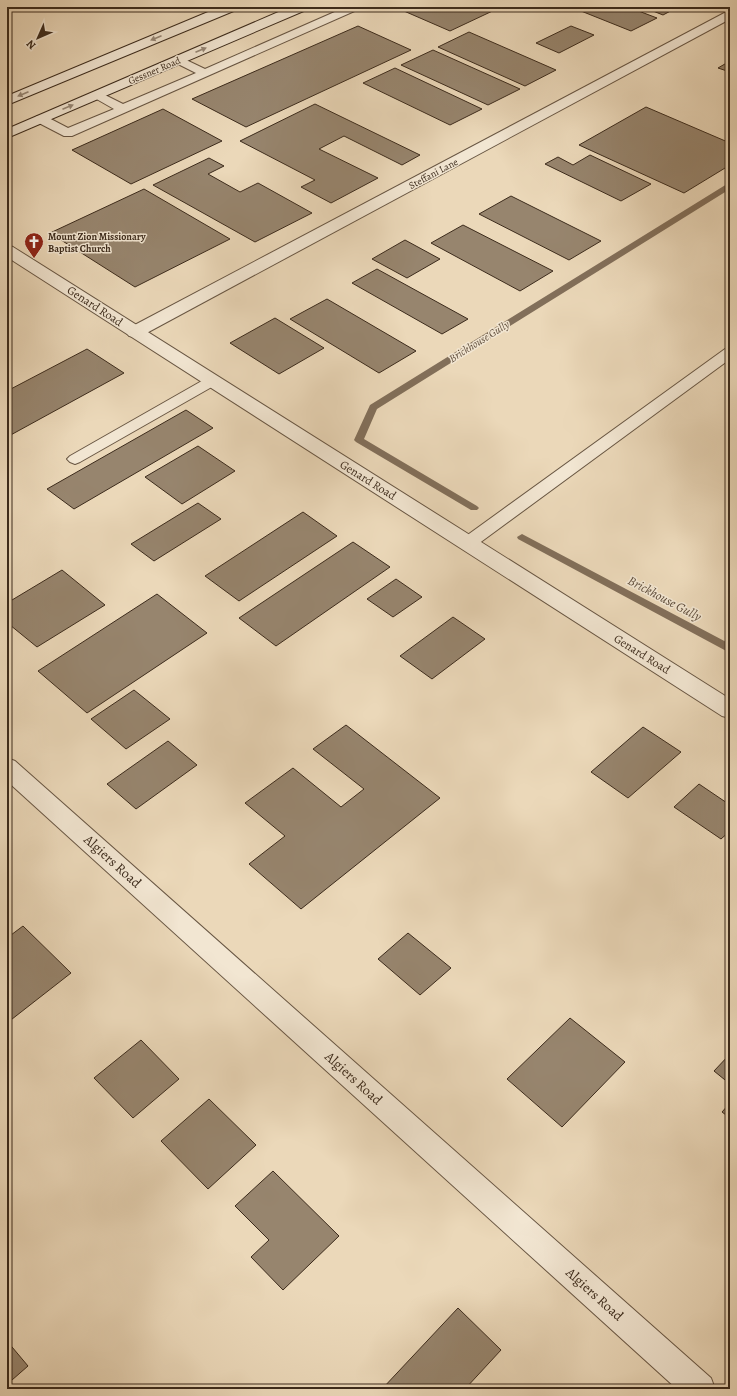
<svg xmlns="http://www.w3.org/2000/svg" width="737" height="1396" viewBox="0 0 737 1396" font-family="Alegreya,serif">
<rect width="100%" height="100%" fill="#ebd8b9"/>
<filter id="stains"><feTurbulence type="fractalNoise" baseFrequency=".005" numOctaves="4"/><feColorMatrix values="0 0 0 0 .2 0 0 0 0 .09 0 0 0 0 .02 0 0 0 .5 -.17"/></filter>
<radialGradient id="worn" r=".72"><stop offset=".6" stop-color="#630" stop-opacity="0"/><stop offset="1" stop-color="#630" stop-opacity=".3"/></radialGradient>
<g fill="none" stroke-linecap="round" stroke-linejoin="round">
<path fill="#826f5a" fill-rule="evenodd" d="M 727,184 L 730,184 L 730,189 L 377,409 L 364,439 L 477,506 L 479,508 L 477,510 L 471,510 L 356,442 L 354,440 L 370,405 Z
M 522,534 L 730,644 L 730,653 L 518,539 L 517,537 Z"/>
</g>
<path fill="#97856e" stroke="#3c2b1c" d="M 501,7 L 450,31 L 397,8 L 399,7 Z
M 571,7 L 628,7 L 657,18 L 631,31 Z
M 643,7 L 678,7 L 663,15 Z
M 358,26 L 411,50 L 246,127 L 192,99 Z
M 571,26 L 594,35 L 559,53 L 536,43 Z
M 469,32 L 556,70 L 525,86 L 438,47 Z
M 433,50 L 520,89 L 488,105 L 401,65 Z
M 730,61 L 730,72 L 718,68 Z
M 395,68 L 482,109 L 450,125 L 363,83 Z
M 315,104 L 420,155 L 402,165 L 344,136 L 319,149 L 378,178 L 331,203 L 301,187 L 315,180 L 240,141 Z
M 646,107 L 730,143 L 730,165 L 684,193 L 579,145 Z
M 163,109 L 222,141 L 131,184 L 72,150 Z
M 590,155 L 651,184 L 621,201 L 545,164 L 558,157 L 573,165 Z
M 209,158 L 224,166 L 208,174 L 240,192 L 258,183 L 312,213 L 255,242 L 153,185 Z
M 144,189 L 230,239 L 135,287 L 50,233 Z
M 511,196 L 601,241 L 569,260 L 479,214 Z
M 463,225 L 553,271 L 520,291 L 431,243 Z
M 405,240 L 440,259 L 407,278 L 372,259 Z
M 377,269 L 468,319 L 442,334 L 352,283 Z
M 327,299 L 416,351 L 379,373 L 290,319 Z
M 275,318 L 324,348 L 279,374 L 230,343 Z
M 87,349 L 124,373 L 7,437 L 7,391 Z
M 186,410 L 213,428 L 74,509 L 47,489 Z
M 198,446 L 235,471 L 182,504 L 145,477 Z
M 198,503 L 221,519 L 154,561 L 131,544 Z
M 303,512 L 337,536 L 239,601 L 205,576 Z
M 353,542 L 390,567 L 276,646 L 239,618 Z
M 62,570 L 105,605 L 37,647 L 10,625 L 7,626 L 7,603 Z
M 396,579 L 422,597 L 393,617 L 367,599 Z
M 157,594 L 207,633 L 87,713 L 38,671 Z
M 453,617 L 485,639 L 432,679 L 400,656 Z
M 134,690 L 170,719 L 126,749 L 91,719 Z
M 346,725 L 440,798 L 301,909 L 249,864 L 285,836 L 245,803 L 293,768 L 341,807 L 364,789 L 313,749 Z
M 643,727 L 681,752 L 628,798 L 591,772 Z
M 168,741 L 197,765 L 136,809 L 107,784 Z
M 699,784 L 730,805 L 730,831 L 721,839 L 674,807 Z
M 23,926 L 71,973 L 7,1023 L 7,938 Z
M 408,933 L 451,968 L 420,995 L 378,959 Z
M 570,1018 L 625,1062 L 562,1127 L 507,1079 Z
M 141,1040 L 179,1079 L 133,1118 L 94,1078 Z
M 730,1054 L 730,1084 L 714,1071 Z
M 209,1099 L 256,1145 L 208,1189 L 161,1141 Z
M 730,1103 L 730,1118 L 722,1112 Z
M 273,1171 L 339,1236 L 283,1290 L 251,1257 L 269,1240 L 235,1206 Z
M 458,1308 L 501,1350 L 465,1389 L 382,1389 Z
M 7,1341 L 28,1366 L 12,1380 L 7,1374 Z"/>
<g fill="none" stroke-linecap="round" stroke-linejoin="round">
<g stroke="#685643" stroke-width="2">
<path id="service" d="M 346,7 L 360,7 L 359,9 L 72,136 L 64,136 L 37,122 L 35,119 L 37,116 L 45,116 L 68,128 L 114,109 L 93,97 L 91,95 L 93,93 L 101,93 L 123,104 L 196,73 L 174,62 L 172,60 L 174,58 L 182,58 L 205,69 Z
M 730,348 L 730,359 L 474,547 L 468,549 L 462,547 L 460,543 L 462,539 L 725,349 Z
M 212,377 L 217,378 L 219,381 L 217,384 L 80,462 L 75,464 L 70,462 L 67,459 L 70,456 L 207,378 Z"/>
</g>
<g stroke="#685643" stroke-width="2">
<path id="minor" d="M 7,245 L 13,247 L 730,699 L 730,718 L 722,716 L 7,257 Z
M 7,758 L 15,761 L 711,1378 L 715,1389 L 677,1389 L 7,781 Z"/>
</g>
<g stroke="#685643" stroke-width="2">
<path id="tertiary" d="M 730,10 L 730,19 L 141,336 L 135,337 L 129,336 L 126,332 L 129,328 Z"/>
</g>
<g stroke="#3c2b1c" stroke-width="2">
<path id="secondary" d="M 220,7 L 238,7 L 236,10 L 7,105 L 7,96 Z
M 290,7 L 308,7 L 306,10 L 7,138 L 7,129 Z"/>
</g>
<use href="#service" fill="#f2e6d2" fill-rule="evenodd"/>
<use href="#minor" fill="#f2e6d2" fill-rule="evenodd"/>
<use href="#tertiary" fill="#f2e6d2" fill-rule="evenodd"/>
<use href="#secondary" fill="#f2e6d2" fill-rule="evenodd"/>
</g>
<defs><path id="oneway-solid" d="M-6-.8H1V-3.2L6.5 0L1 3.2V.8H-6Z"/></defs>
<g fill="#978877">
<use href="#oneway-solid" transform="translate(156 38) rotate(157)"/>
<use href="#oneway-solid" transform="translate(201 50) rotate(-23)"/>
<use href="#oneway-solid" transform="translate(23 94) rotate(157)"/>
<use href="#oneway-solid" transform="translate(68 107) rotate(-23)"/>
</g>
<defs>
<g id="church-pin" transform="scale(1)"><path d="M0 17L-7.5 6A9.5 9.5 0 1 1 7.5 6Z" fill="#8f2418" stroke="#f2e6d2"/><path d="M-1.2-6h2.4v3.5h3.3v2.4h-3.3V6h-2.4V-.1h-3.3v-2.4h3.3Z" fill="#fff"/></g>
</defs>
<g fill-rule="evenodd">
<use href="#church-pin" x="34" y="242"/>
</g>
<g text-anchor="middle" stroke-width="3" stroke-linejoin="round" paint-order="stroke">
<g font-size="10" fill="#3c2b1c" stroke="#f2e6d2">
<text transform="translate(154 70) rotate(-23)" y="4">Gessner Road</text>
<text transform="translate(433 173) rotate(-28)" y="4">Steffani Lane</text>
</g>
<g font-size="10" font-weight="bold" fill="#3c2b1c" stroke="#f2e6d2" text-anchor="start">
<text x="48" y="240">Mount Zion Missionary<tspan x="48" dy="12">Baptist Church</tspan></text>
</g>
<g font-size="11" font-style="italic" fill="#5f4d3b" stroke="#f2e6d2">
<text transform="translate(479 341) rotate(-32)" y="4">Brickhouse Gully</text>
</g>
<g font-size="12" fill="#3c2b1c" stroke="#f2e6d2">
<text transform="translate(95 306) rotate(33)" y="4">Genard Road</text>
<text transform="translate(368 480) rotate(32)" y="4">Genard Road</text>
<text transform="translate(642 654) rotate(32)" y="4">Genard Road</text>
</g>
<g font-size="13" font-style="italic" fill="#5f4d3b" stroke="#f2e6d2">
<text transform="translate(665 598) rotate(28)" y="5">Brickhouse Gully</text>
</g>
<g font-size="14" fill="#3c2b1c" stroke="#f2e6d2">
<text transform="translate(113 861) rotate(42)" y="5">Algiers Road</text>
<text transform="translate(354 1078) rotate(42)" y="5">Algiers Road</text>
<text transform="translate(595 1294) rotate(42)" y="5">Algiers Road</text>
</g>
</g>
<rect width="737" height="1396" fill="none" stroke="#ebd8b9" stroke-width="24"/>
<rect x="8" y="8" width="721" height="1380" fill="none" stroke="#3c2b1c" stroke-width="2"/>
<rect x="12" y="12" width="713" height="1372" fill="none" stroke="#3c2b1c"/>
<g transform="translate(38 38) rotate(225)" stroke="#f2e6d2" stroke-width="3" paint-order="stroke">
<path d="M0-3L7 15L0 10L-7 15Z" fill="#3c2b1c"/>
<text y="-6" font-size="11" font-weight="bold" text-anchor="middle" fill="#3c2b1c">N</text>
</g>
<rect width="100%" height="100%" filter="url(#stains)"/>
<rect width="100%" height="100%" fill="url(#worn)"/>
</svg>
